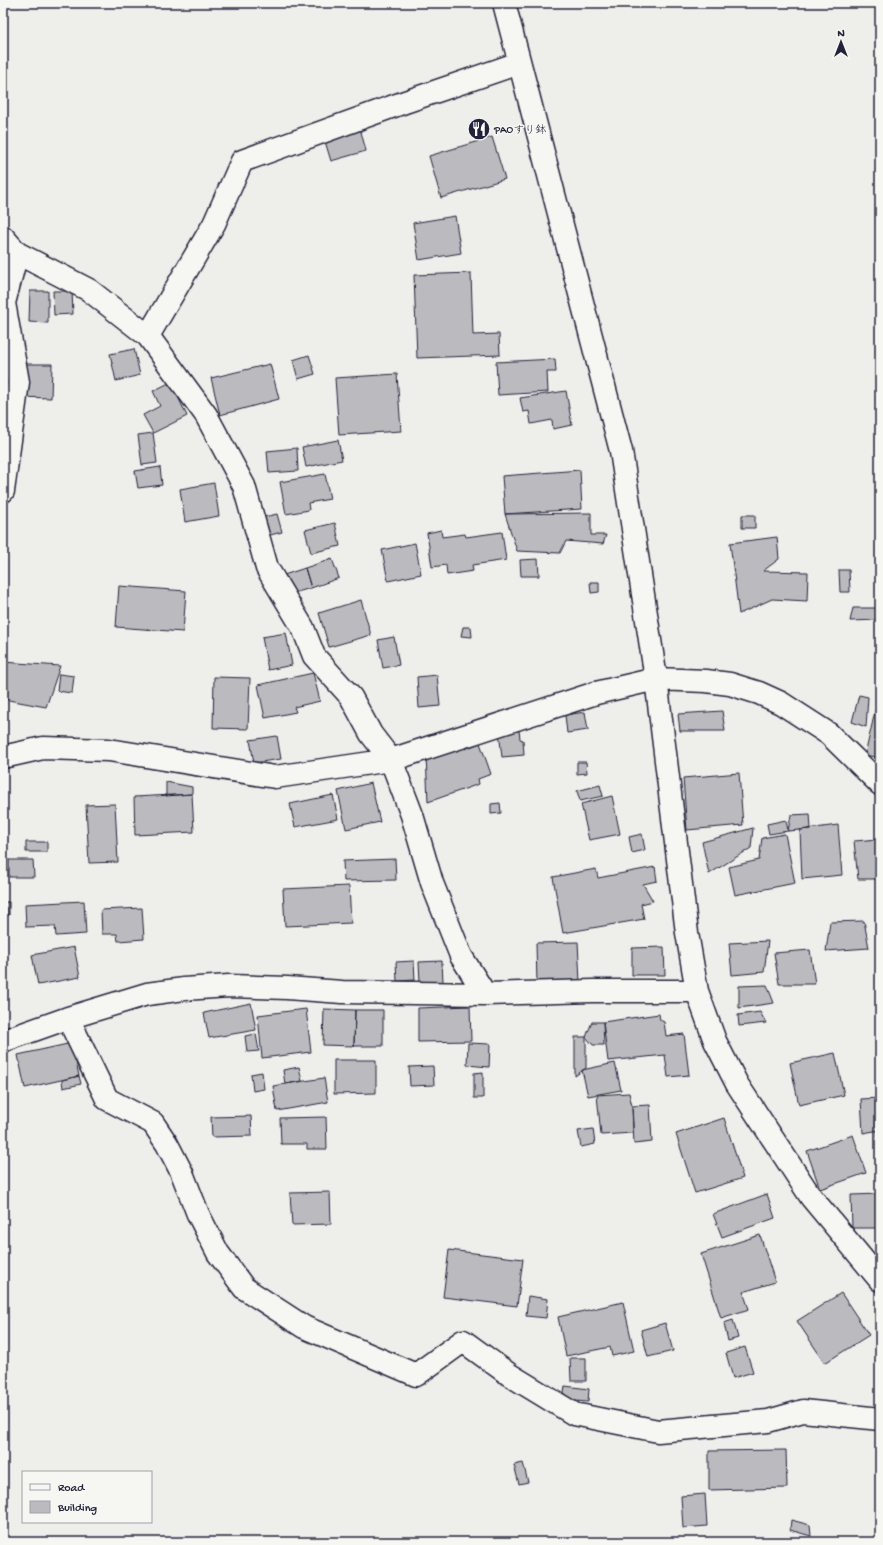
<svg xmlns="http://www.w3.org/2000/svg" width="883" height="1545" viewBox="0 0 883 1545" font-family="'Gochi Hand','Klee One',sans-serif">
<rect width="100%" height="100%" fill="#eeeeeb"/>
<filter id="ink" filterUnits="userSpaceOnUse"><feTurbulence type="fractalNoise" baseFrequency=".025" numOctaves="2"/><feDisplacementMap in="SourceGraphic" scale="8" xChannelSelector="R" yChannelSelector="G"/><feConvolveMatrix kernelMatrix="1 2 1 2 8 2 1 2 1" color-interpolation-filters="sRGB"/></filter>
<g filter="url(#ink)">
<path fill="#bbbbbf" stroke="#22223b" d="M 360,128 L 366,151 L 331,161 L 324,138 Z
M 492,137 L 505,179 L 441,198 L 429,156 Z
M 455,216 L 461,253 L 419,260 L 413,223 Z
M 471,273 L 473,335 L 499,334 L 500,355 L 417,358 L 414,275 Z
M 30,291 L 48,291 L 48,323 L 29,322 Z
M 53,291 L 72,291 L 73,314 L 54,315 Z
M 134,349 L 140,375 L 116,381 L 110,354 Z
M 309,355 L 315,374 L 298,379 L 293,360 Z
M 555,359 L 556,372 L 547,372 L 548,392 L 498,395 L 496,362 Z
M 20,364 L 52,364 L 51,398 L 19,397 Z
M 270,364 L 279,399 L 220,415 L 211,378 Z
M 397,374 L 401,431 L 339,435 L 335,378 Z
M 171,382 L 187,416 L 153,433 L 143,415 L 160,406 L 153,391 Z
M 566,391 L 572,425 L 553,429 L 552,420 L 531,424 L 529,411 L 523,412 L 520,398 Z
M 153,433 L 157,463 L 142,465 L 138,435 Z
M 338,440 L 342,460 L 306,467 L 302,447 Z
M 297,448 L 298,471 L 269,473 L 267,451 Z
M 160,467 L 162,485 L 138,488 L 135,471 Z
M 580,470 L 582,509 L 505,514 L 502,476 Z
M 325,474 L 330,499 L 308,503 L 309,510 L 286,514 L 280,482 Z
M 214,483 L 219,516 L 185,522 L 180,489 Z
M 591,513 L 591,535 L 606,535 L 603,544 L 566,541 L 560,553 L 517,551 L 505,514 Z
M 277,514 L 282,532 L 266,536 L 261,518 Z
M 742,515 L 755,515 L 755,528 L 742,528 Z
M 335,523 L 340,546 L 311,553 L 305,530 Z
M 441,530 L 442,537 L 465,534 L 466,537 L 502,532 L 506,560 L 472,565 L 473,571 L 447,575 L 446,565 L 432,567 L 427,533 Z
M 777,537 L 779,559 L 763,571 L 808,572 L 807,601 L 772,599 L 739,614 L 730,543 Z
M 415,543 L 421,574 L 388,581 L 382,550 Z
M 332,559 L 339,578 L 311,588 L 305,568 Z
M 538,559 L 539,576 L 521,576 L 520,560 Z
M 305,568 L 311,588 L 290,594 L 284,575 Z
M 839,570 L 849,570 L 850,592 L 840,592 Z
M 590,582 L 599,582 L 599,592 L 591,593 Z
M 119,586 L 186,591 L 183,632 L 116,627 Z
M 361,600 L 371,635 L 329,647 L 319,613 Z
M 853,608 L 879,608 L 879,620 L 850,621 Z
M 463,627 L 471,627 L 472,637 L 461,636 Z
M 286,633 L 292,665 L 268,670 L 262,637 Z
M 394,637 L 399,665 L 383,668 L 378,640 Z
M 3,662 L 60,666 L 46,707 L 3,699 Z
M 879,668 L 880,668 L 880,678 L 877,679 Z
M 313,673 L 320,701 L 294,707 L 296,712 L 265,718 L 258,685 Z
M 59,674 L 74,676 L 72,693 L 57,691 Z
M 437,675 L 440,706 L 419,708 L 417,677 Z
M 214,677 L 250,678 L 248,729 L 213,728 Z
M 859,695 L 868,697 L 866,727 L 852,722 Z
M 876,707 L 880,707 L 880,758 L 865,755 Z
M 722,711 L 725,731 L 680,731 L 678,714 Z
M 585,712 L 588,730 L 567,733 L 565,715 Z
M 519,730 L 520,739 L 523,740 L 524,755 L 502,757 L 499,732 Z
M 277,736 L 281,759 L 254,763 L 250,740 Z
M 461,742 L 465,749 L 480,743 L 491,774 L 478,779 L 479,784 L 428,802 L 426,754 Z
M 577,762 L 586,762 L 587,773 L 577,774 Z
M 739,773 L 743,825 L 687,830 L 683,778 Z
M 166,782 L 192,787 L 192,794 L 166,796 Z
M 371,783 L 380,822 L 346,829 L 338,791 Z
M 600,785 L 603,796 L 580,801 L 577,791 Z
M 192,794 L 194,832 L 135,835 L 134,797 Z
M 333,795 L 338,819 L 295,827 L 290,804 Z
M 612,796 L 620,834 L 589,840 L 581,804 Z
M 500,803 L 501,813 L 491,814 L 491,804 Z
M 115,804 L 118,862 L 89,863 L 86,805 Z
M 810,814 L 811,829 L 788,831 L 791,815 Z
M 786,820 L 788,831 L 769,834 L 767,824 Z
M 838,825 L 842,875 L 802,879 L 800,830 Z
M 753,828 L 751,848 L 709,874 L 702,842 Z
M 642,834 L 645,850 L 632,853 L 629,837 Z
M 785,834 L 795,883 L 735,895 L 729,867 L 759,860 L 762,838 Z
M 880,839 L 880,879 L 858,879 L 854,841 Z
M 26,842 L 47,842 L 47,852 L 26,852 Z
M 395,859 L 396,880 L 344,881 L 343,861 Z
M 9,860 L 33,860 L 34,877 L 9,877 Z
M 655,867 L 657,881 L 643,884 L 653,901 L 641,904 L 644,919 L 563,933 L 553,877 L 596,869 L 598,878 Z
M 349,886 L 351,923 L 285,926 L 283,889 Z
M 84,901 L 86,934 L 56,936 L 55,926 L 26,927 L 25,904 Z
M 3,902 L 9,902 L 9,915 L 3,915 Z
M 142,908 L 144,939 L 118,941 L 117,934 L 102,934 L 101,910 Z
M 864,921 L 869,948 L 826,951 L 830,922 Z
M 768,941 L 764,972 L 732,975 L 729,943 Z
M 578,942 L 580,982 L 537,984 L 536,943 Z
M 74,947 L 80,977 L 38,985 L 32,955 Z
M 664,947 L 665,975 L 632,975 L 632,948 Z
M 810,950 L 815,984 L 779,984 L 774,953 Z
M 414,961 L 415,980 L 397,981 L 396,962 Z
M 442,961 L 443,982 L 420,982 L 419,962 Z
M 767,985 L 774,1003 L 739,1008 L 739,986 Z
M 251,1003 L 256,1030 L 209,1038 L 204,1013 Z
M 470,1006 L 471,1041 L 418,1042 L 418,1008 Z
M 306,1009 L 311,1052 L 262,1058 L 258,1015 Z
M 324,1009 L 355,1010 L 354,1046 L 323,1045 Z
M 355,1010 L 383,1010 L 383,1046 L 354,1046 Z
M 760,1012 L 766,1023 L 739,1026 L 738,1015 Z
M 659,1014 L 660,1020 L 664,1022 L 666,1036 L 684,1034 L 689,1075 L 668,1077 L 665,1055 L 608,1061 L 603,1022 Z
M 592,1022 L 603,1022 L 604,1045 L 593,1045 L 586,1037 Z
M 256,1034 L 259,1051 L 247,1052 L 245,1036 Z
M 575,1037 L 586,1037 L 586,1068 L 575,1076 Z
M 72,1043 L 79,1076 L 25,1088 L 18,1055 Z
M 468,1043 L 490,1044 L 489,1067 L 467,1065 Z
M 835,1053 L 844,1095 L 799,1105 L 790,1063 Z
M 334,1060 L 376,1060 L 376,1093 L 334,1094 Z
M 615,1063 L 621,1090 L 588,1096 L 582,1070 Z
M 433,1066 L 434,1085 L 410,1086 L 409,1067 Z
M 299,1067 L 302,1081 L 285,1084 L 283,1070 Z
M 262,1072 L 264,1089 L 253,1091 L 251,1074 Z
M 483,1072 L 483,1098 L 474,1098 L 474,1073 Z
M 79,1076 L 81,1084 L 63,1088 L 62,1080 Z
M 324,1078 L 328,1102 L 277,1111 L 273,1086 Z
M 629,1093 L 632,1106 L 633,1133 L 601,1135 L 597,1095 Z
M 880,1098 L 880,1130 L 863,1133 L 861,1099 Z
M 650,1105 L 652,1142 L 634,1144 L 632,1106 Z
M 3,1116 L 5,1116 L 6,1140 L 3,1140 Z
M 251,1116 L 252,1136 L 212,1137 L 211,1117 Z
M 326,1117 L 327,1149 L 307,1149 L 307,1144 L 281,1144 L 280,1118 Z
M 724,1118 L 743,1178 L 695,1193 L 676,1134 Z
M 593,1129 L 595,1144 L 581,1147 L 578,1131 Z
M 877,1130 L 880,1130 L 880,1153 L 878,1153 Z
M 853,1135 L 866,1173 L 820,1189 L 807,1151 Z
M 330,1192 L 331,1224 L 292,1225 L 290,1193 Z
M 767,1194 L 775,1218 L 722,1237 L 713,1214 Z
M 880,1194 L 880,1228 L 852,1228 L 851,1195 Z
M 760,1235 L 775,1282 L 743,1292 L 749,1309 L 721,1318 L 701,1254 Z
M 449,1250 L 523,1259 L 517,1306 L 443,1297 Z
M 841,1293 L 869,1335 L 825,1363 L 797,1321 Z
M 528,1296 L 548,1299 L 546,1318 L 526,1316 Z
M 623,1302 L 634,1351 L 612,1356 L 610,1347 L 566,1356 L 558,1317 Z
M 733,1320 L 738,1338 L 728,1341 L 724,1323 Z
M 665,1323 L 673,1351 L 648,1357 L 641,1330 Z
M 745,1347 L 753,1372 L 733,1378 L 726,1353 Z
M 570,1358 L 586,1358 L 586,1381 L 571,1381 Z
M 565,1386 L 589,1389 L 588,1402 L 563,1400 Z
M 786,1450 L 787,1488 L 709,1490 L 709,1451 Z
M 523,1463 L 528,1482 L 519,1484 L 514,1465 Z
M 705,1494 L 707,1526 L 683,1528 L 681,1496 Z
M 791,1520 L 810,1525 L 811,1536 L 790,1530 Z"/>
<g fill="none" stroke-linecap="round" stroke-linejoin="round">
<g stroke="#22223b" stroke-width="25">
<path id="minor" d="M 504,3 L 621,451 L 656,679 L 687,933 L 697,991 L 715,1041 L 737,1084 L 811,1197 L 880,1280
M 3,237 L 17,253 L 89,290 L 148,336 L 206,415 L 244,486 L 267,568 L 303,628 L 314,656 L 351,697 L 371,734 L 391,760 L 412,815 L 432,883 L 461,956 L 485,994
M 148,336 L 214,224 L 242,161 L 405,102 L 519,63
M 3,491 L 18,382 L 4,303 L 17,253
M 3,757 L 43,748 L 109,750 L 275,777 L 391,760 L 596,693 L 656,679 L 706,681 L 730,684 L 759,693 L 781,703 L 829,734 L 880,784
M 68,1018 L 107,1099 L 153,1123 L 167,1144 L 182,1173 L 198,1214 L 218,1253 L 244,1288 L 304,1327 L 416,1375 L 463,1341 L 510,1375 L 574,1414 L 658,1431 L 768,1421 L 803,1411 L 880,1419
M 3,1041 L 68,1018 L 147,994 L 184,989 L 229,986 L 287,988 L 342,992 L 485,994 L 593,991 L 697,991"/>
</g>
<use href="#minor" stroke="#f6f6f2" stroke-width="22"/>
</g>
</g>
<defs>
<g id="restaurant-disc" transform="scale(1.15)"><circle r="9.5" fill="#22223b" stroke="#f6f6f2"/><path d="M-5-6h1v4h1v-4h1v4h1v-4h1v5L-1.5 .5V6h-2V.5L-5-1ZM5-6V6H3V1.5H1.5Q1.5-4 5-6Z" fill="#fff"/></g>
</defs>
<g fill-rule="evenodd">
<use href="#restaurant-disc" x="479" y="129"/>
</g>
<g text-anchor="middle" stroke-width="3" stroke-linejoin="round" paint-order="stroke">
<g font-size="11" fill="#22223b" stroke="#f6f6f2" text-anchor="start">
<text x="494" y="133">PAOすり鉢</text>
</g>
</g>
<rect width="883" height="1545" fill="none" stroke="#f6f6f2" stroke-width="16"/>
<rect x="8" y="8" width="867" height="1529" fill="none" stroke="#22223b" stroke-width="1.5" filter="url(#ink)"/>
<rect x="22" y="1471" width="130" height="52" fill="#f6f6f2" stroke="#a1a1a9"/>
<rect x="30" y="1484" width="20" height="6" fill="#f6f6f2" stroke="#a1a1a9"/>
<text x="58" y="1491" font-size="12" fill="#22223b">Road</text>
<rect x="30" y="1501" width="20" height="12" fill="#bbbbbf" stroke="#a1a1a9"/>
<text x="58" y="1511" font-size="12" fill="#22223b">Building</text>
<g transform="translate(841 42)" stroke="#f6f6f2" stroke-width="3" paint-order="stroke">
<path d="M0-3L7 15L0 10L-7 15Z" fill="#22223b"/>
<text y="-6" font-size="11" font-weight="bold" text-anchor="middle" fill="#22223b">N</text>
</g>
</svg>
